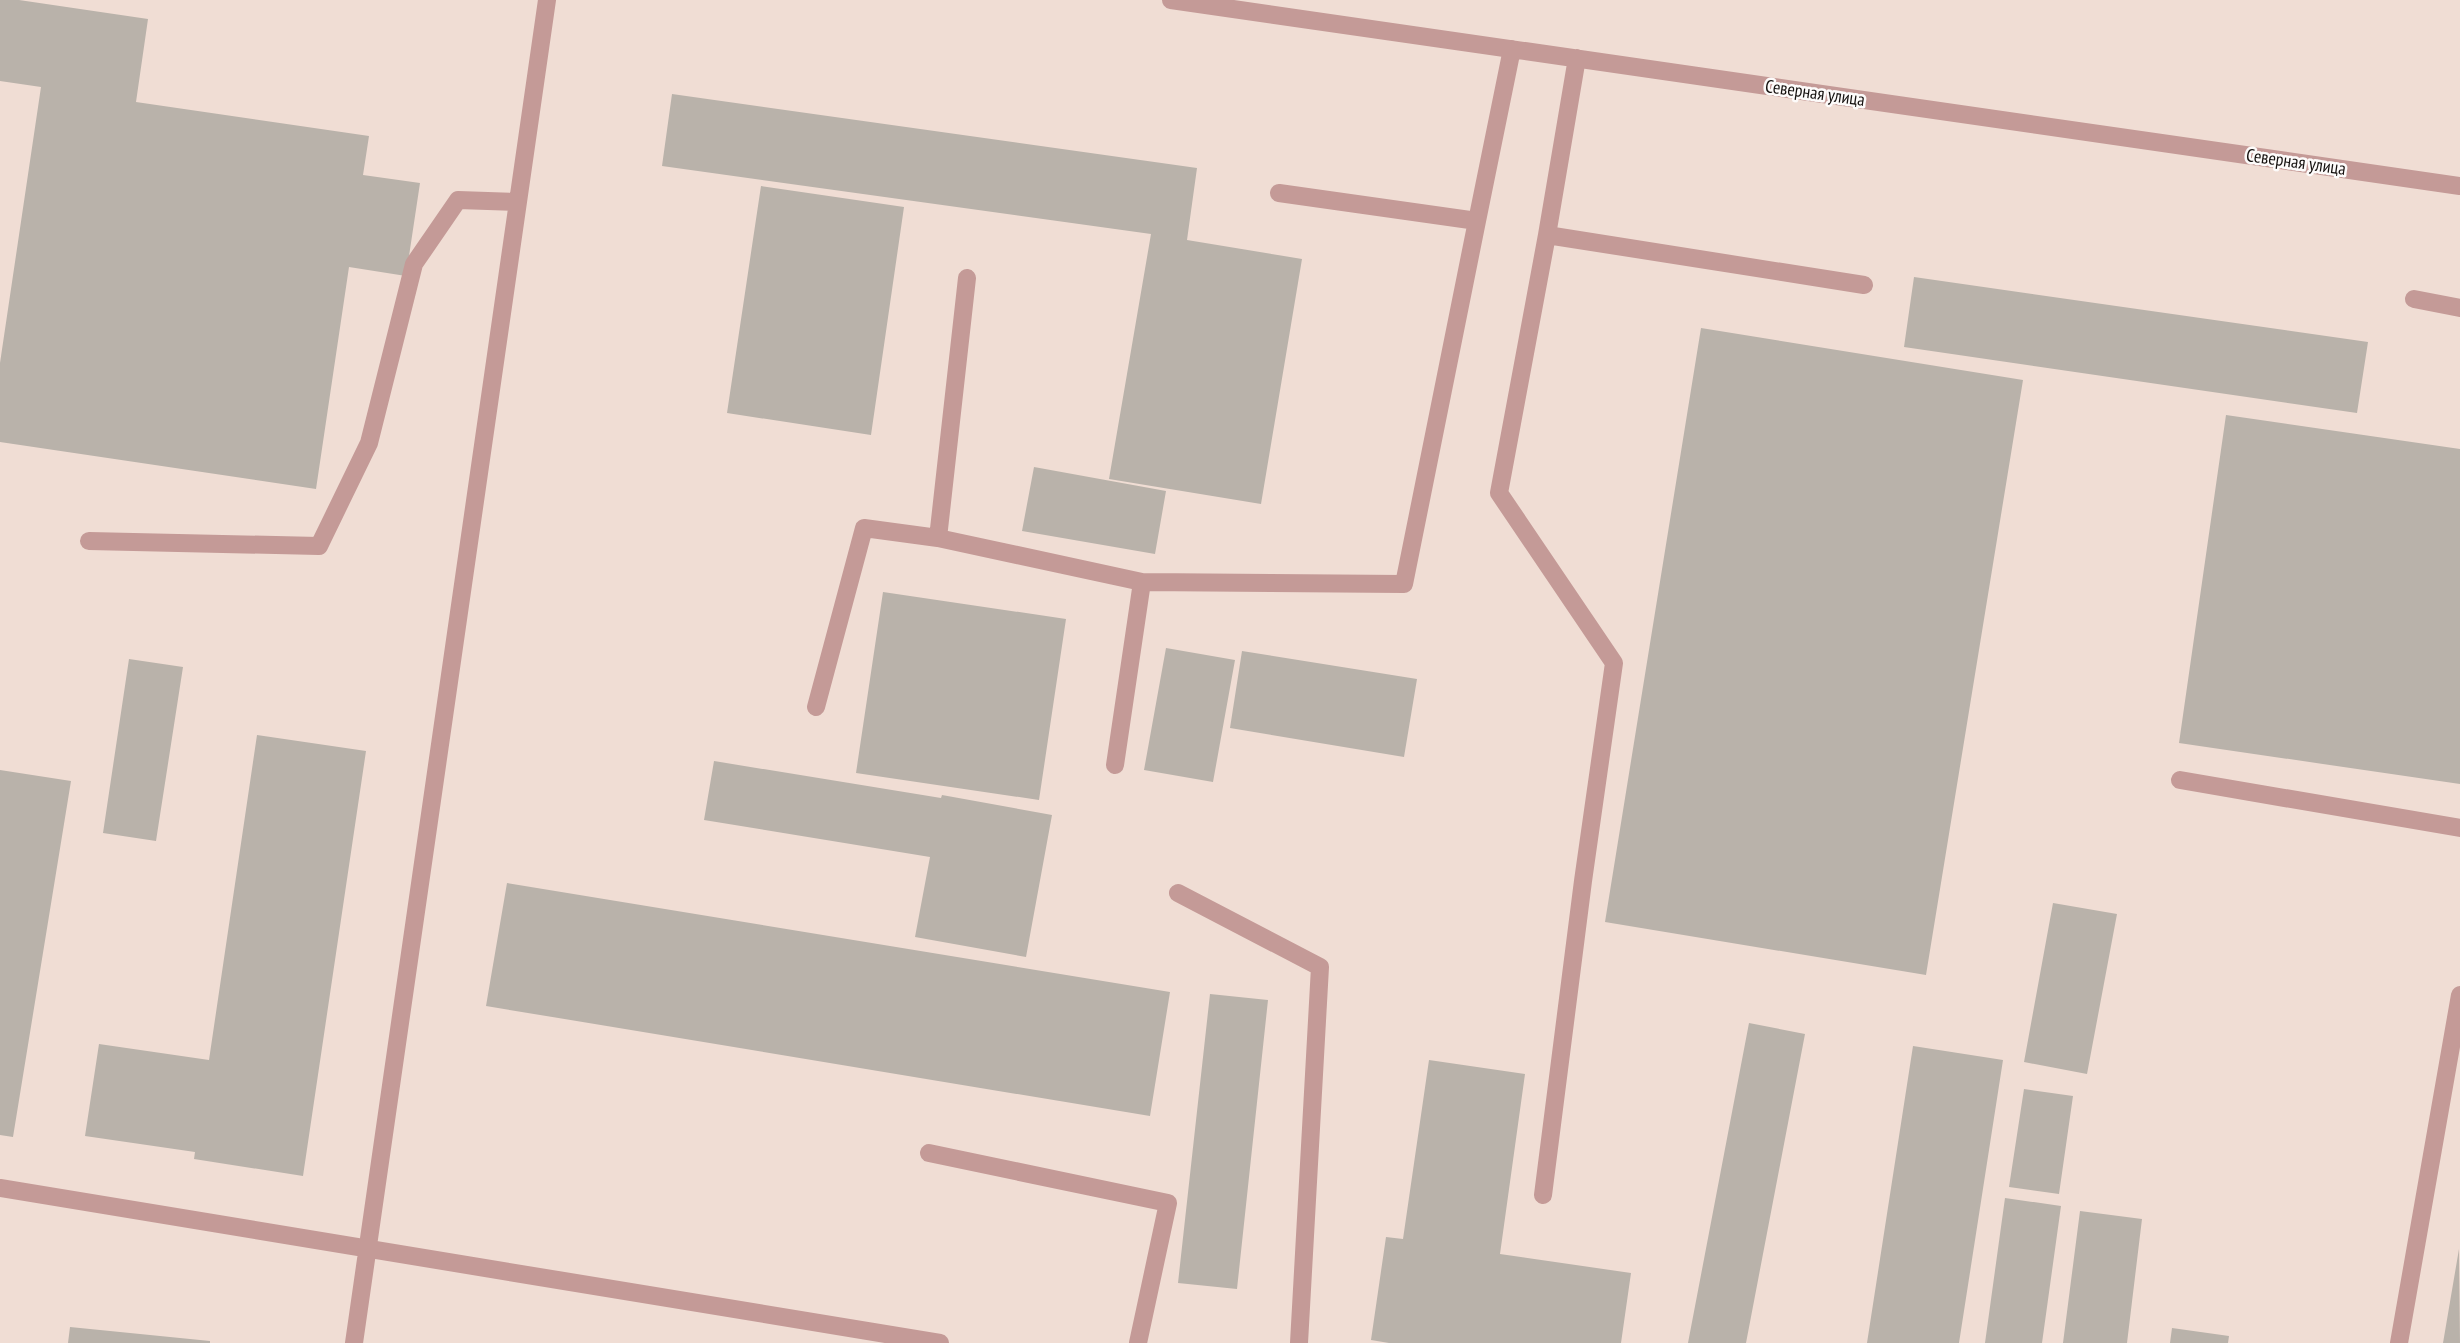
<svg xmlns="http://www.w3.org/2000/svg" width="2460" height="1343" viewBox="0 0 2460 1343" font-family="'PT Sans Narrow',sans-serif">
<rect width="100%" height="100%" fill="#f7ece6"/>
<path fill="#f0ddd4" d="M 0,0 L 2460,0 L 2460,1343 L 0,1343 Z"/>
<path fill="#b9b2aa" d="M 0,0 L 19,0 L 148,19 L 136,102 L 369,136 L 363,175 L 420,183 L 406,276 L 349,267 L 316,489 L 0,442 L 0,363 L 41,87 L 0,81 Z
M 672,94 L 1197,168 L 1187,240 L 1302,259 L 1261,504 L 1109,479 L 1151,234 L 662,166 Z
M 761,186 L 904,207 L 871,435 L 727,413 Z
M 1914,277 L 2368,342 L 2357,413 L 1904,347 Z
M 1701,328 L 2023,380 L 1926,975 L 1605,922 Z
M 2226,415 L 2460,449 L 2460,784 L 2179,743 Z
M 1034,467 L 1166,491 L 1155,554 L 1022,531 Z
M 883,592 L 1066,619 L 1039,800 L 856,773 Z
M 1166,648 L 1235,660 L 1213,782 L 1144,770 Z
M 1242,651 L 1417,679 L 1404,757 L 1230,728 Z
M 129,659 L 183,667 L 156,841 L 103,833 Z
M 257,735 L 366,751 L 303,1176 L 194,1159 L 195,1152 L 85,1136 L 99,1044 L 209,1060 Z
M 714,761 L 941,798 L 942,795 L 1052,815 L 1026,957 L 915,937 L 930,857 L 704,820 Z
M 0,770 L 71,781 L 13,1137 L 0,1135 Z
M 507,883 L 1170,992 L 1150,1116 L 486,1006 Z
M 2053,903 L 2117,914 L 2087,1074 L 2024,1062 Z
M 1210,994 L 1268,1000 L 1237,1289 L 1178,1283 Z
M 1749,1023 L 1805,1034 L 1746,1343 L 1688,1343 Z
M 1913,1046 L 2003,1060 L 1959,1343 L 1867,1343 Z
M 1429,1060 L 1525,1074 L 1500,1254 L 1631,1273 L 1621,1343 L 1389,1343 L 1371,1340 L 1386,1237 L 1403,1239 Z
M 2024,1089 L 2073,1096 L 2059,1194 L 2009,1187 Z
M 2005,1198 L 2061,1206 L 2042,1343 L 1985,1343 Z
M 2080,1211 L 2142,1219 L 2127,1343 L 2063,1343 Z
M 2459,1249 L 2460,1343 L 2443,1343 Z
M 70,1327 L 210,1341 L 210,1343 L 68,1343 Z
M 2172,1328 L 2229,1336 L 2228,1343 L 2170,1343 Z"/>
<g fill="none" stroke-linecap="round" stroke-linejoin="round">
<path stroke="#c49a97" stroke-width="18" d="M 1171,0 L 2460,186
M 1279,193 L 1477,221 L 1512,49
M 1547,235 L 1864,285
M 967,278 L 938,538 L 1142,582
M 2414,299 L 2460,308
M 89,541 L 319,546 L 369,443 L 414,264 L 458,200 L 518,202
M 816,707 L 864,528 L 938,538
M 1115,765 L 1142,582 L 1404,584 L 1477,221
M 2180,780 L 2460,828
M 1178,893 L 1320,967 L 1299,1343
M 929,1153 L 1168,1203 L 1138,1343
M 0,1188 L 940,1343
M 1543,1195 L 1583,881 L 1614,663 L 1499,493 L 1547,235 L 1577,58
M 354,1343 L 547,0
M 2399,1343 L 2460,995"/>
</g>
<g text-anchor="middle" stroke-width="5" stroke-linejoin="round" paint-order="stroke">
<g font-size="18" fill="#14100e" stroke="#fdfbfa">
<text transform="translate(1815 93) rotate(8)" y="6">Северная улица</text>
<text transform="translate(2296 162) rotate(8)" y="6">Северная улица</text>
</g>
</g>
</svg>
